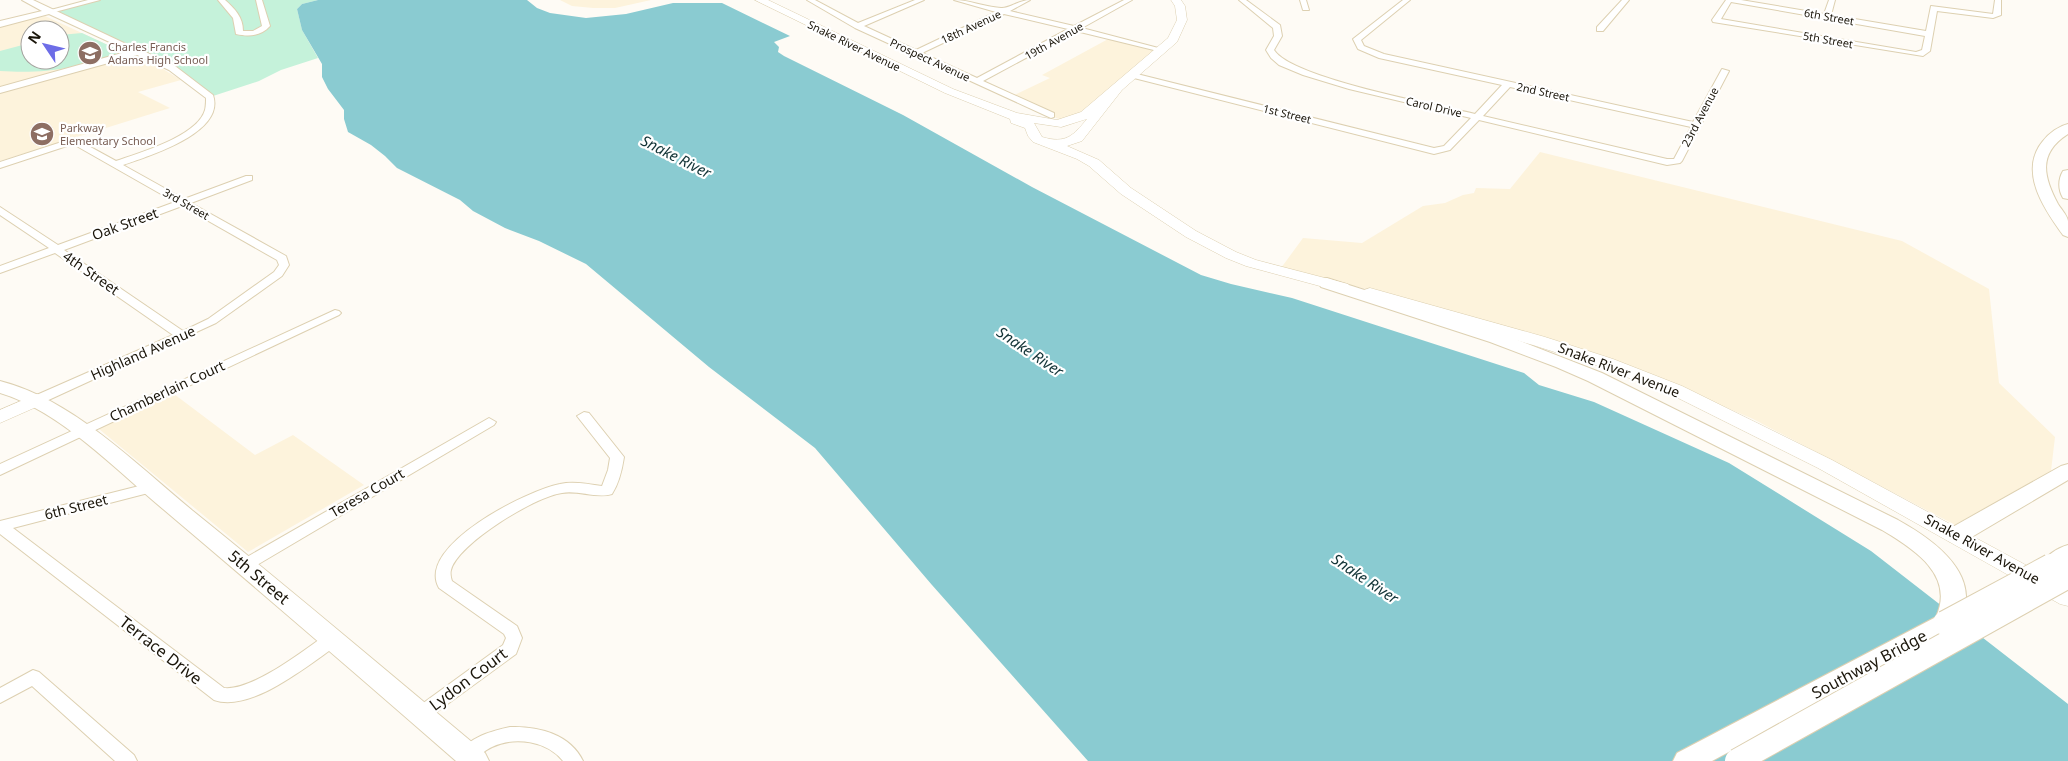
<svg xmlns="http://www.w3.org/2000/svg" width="2068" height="761" viewBox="0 0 2068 761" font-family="'Noto Sans',sans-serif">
<rect width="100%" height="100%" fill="#fefbf5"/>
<path fill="#fdf3dc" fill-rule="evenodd" d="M 560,0 L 651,0 L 615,8 L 593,8 L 572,6 Z
M 45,16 L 123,52 L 119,55 L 0,88 L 0,26 ZM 30,30 L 60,30 L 60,60 L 30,60 Z
M 1110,38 L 1157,50 L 1076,117 L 1063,121 L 1010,97 L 1050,78 L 1042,75 Z
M 134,56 L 158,66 L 181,80 L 138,92 L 170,108 L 0,161 L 0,93 Z
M 1540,152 L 1902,241 L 1989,289 L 1999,383 L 2055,437 L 2051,471 L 1955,525 L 1753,419 L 1648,374 L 1411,300 L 1281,268 L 1303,238 L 1362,243 L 1423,206 L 1445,203 L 1463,195 L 1474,193 L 1476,188 L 1510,189 Z
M 174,394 L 255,455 L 293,435 L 364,485 L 248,552 L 99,429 Z"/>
<path fill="#c5f2da" d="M 97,0 L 318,0 L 302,4 L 297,9 L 302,30 L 318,58 L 281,70 L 259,81 L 210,97 L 186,78 L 51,11 Z
M 82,33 L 123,52 L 119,55 C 74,68 47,74 0,71 L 0,51 L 30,43 L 30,60 L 60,60 L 60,35 Z"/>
<path fill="#8acbd1" d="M 318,0 L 527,0 L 537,8 L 550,13 L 586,18 L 626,14 L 673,3 L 722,3 L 790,36 L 774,42 L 779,47 L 778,52 L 784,56 L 903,115 L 1032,187 L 1201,275 L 1231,284 L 1292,298 L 1524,373 L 1539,385 L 1594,402 L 1729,463 L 1871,551 L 2068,704 L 2068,761 L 1088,761 L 932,585 L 815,448 L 709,367 L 586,264 L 539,241 L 505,228 L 473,211 L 460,200 L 397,168 L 385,156 L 371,145 L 348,132 L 344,119 L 344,110 L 328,89 L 322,77 L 322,64 L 302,30 L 297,9 L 302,4 Z"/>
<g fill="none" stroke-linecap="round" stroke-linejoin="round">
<g stroke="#ddd0b1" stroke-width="2">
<path id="minor" d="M 88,0 L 100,0 L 51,13 L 47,11 Z
M 218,0 L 225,0 C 235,9 243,17 243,31 L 253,31 L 262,26 L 256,0 L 262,0 L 270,26 C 261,36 249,37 236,34 L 233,18 Z
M 807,0 L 815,0 L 858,23 L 915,0 L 924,0 L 864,26 L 916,50 L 996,12 L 954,0 C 970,0 984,7 1001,8 C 1009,9 1019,0 1030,0 L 1010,11 L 1074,26 L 1124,0 L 1132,0 L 1082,28 L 1166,50 L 1162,52 L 1076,31 L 983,81 L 1054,113 L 1054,117 L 1051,118 L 855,28 ZM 1004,14 L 1068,29 L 977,78 L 922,53 Z
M 1239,0 L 1246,0 L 1280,25 L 1282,36 L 1274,50 C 1291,78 1437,105 1475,114 L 1502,85 L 1379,58 L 1358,49 L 1353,39 L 1403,0 L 1410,0 L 1361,40 L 1364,46 L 1384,54 L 1693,122 L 1722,69 L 1729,71 L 1682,161 L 1680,163 L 1667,165 L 1479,120 L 1450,150 L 1434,154 L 1130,77 L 1130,73 L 1133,73 L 1434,148 L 1444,146 L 1471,118 L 1349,89 L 1303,75 L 1279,65 L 1271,58 L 1266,50 L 1274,36 L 1273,28 ZM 1510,87 L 1691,127 L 1674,159 L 1667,159 L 1483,116 Z
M 1300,0 L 1306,0 L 1309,10 L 1303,10 Z
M 1622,0 L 1629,0 L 1603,31 L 1597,31 L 1597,27 Z
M 1726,0 L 1741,0 L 1824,14 L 1829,0 L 1835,0 L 1831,15 L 1926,31 L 1931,6 L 1993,14 L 1995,0 L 2001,0 L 2001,15 L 1993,18 L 1937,11 L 1930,51 L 1923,56 L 1713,22 L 1712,20 ZM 1731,2 L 1925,36 L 1922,50 L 1916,52 L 1721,19 Z
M 135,50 L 141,50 L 175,66 L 213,95 C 226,133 148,156 123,165 L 184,199 L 246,176 L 252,176 L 252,180 L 191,203 L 286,256 L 289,265 L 282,276 L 216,323 L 42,403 L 32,403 L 31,400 L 32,397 L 173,335 L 55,253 L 0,273 L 0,266 L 49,248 L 0,215 L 0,207 L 58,245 L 175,202 L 73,144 L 0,168 L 0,162 L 74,138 L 116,161 C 139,153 198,136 205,110 C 206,106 206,101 206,98 L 169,70 L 135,54 ZM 182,206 L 277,260 L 279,265 L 274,272 L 208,319 L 183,331 L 64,250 Z
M 335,310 L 339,311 L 341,313 L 339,315 L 0,475 L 0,464 Z
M 584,412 L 589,413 L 624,457 C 622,470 619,483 612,494 C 597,499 578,490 562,493 C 536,496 457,544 451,570 C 450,573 451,578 452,581 L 517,626 L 522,638 L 516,654 L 427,719 L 421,721 L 415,719 L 412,714 L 415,709 L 503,645 L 506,638 L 504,634 L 439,588 C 415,546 528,490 560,484 C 573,481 588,484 602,486 L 608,470 L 610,458 L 577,416 Z
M 489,418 L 496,422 L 494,425 L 250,569 L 245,571 L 240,569 L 237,565 L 240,561 Z
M 151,483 L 156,485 L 158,488 L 156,491 L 13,528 L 224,688 C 252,691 303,651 327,634 L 333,633 L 339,634 L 341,639 L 339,644 C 309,664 252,713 214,700 L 0,534 L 0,521 Z
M 33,670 L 39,672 L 134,755 L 137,761 L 115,761 L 32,686 L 0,703 L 0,688 Z
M 510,727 C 538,726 570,734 583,761 L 563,761 C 547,741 515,736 492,747 C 479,753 478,761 462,760 L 459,755 C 468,737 492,731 510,727 Z"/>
</g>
<g stroke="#ddd0b1" stroke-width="2">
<path id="tertiary" d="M 22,0 L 33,0 L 143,52 L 141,54 L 0,93 L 0,87 L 129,51 L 49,14 L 0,27 L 0,21 L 42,11 Z"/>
</g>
<g stroke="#ddd0b1" stroke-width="1">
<path id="secondary" d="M 755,0 L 768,0 L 953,89 L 1017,113 L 1057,120 L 1081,112 L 1168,38 L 1177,20 L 1175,6 L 1171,0 L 1181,0 L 1185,6 L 1187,20 L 1177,42 L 1122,90 L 1082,141 L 1067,146 L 1099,160 L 1131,188 L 1196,231 L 1236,252 L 1256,260 L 1348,284 L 1350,287 L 1348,290 L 1342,292 L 1246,266 L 1226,258 L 1186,237 L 1121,194 L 1089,166 L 1077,159 L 1033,142 L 1028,136 L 1025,128 L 1011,123 L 1010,119 L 945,93 ZM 1087,119 C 1073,136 1066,144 1042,137 L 1034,123 L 1061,127 Z
M 1370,288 L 1545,337 L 1613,359 L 1682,386 L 1832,460 L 2068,588 L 2068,606 L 2060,604 L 1818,468 L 1670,394 L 1601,367 L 1533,345 L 1364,296 L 1362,293 L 1364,290 Z
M 37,394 L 43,396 L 46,400 L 43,404 L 0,423 L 0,410 Z"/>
</g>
<g stroke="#ddd0b1" stroke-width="2">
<path id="primary" d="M 2068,124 L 2068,134 C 2038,153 2043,176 2058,204 C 2061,209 2067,215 2068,221 C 2068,226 2068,232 2068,237 L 2063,235 C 2044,209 2018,171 2043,141 C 2049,133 2059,126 2068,124 Z
M 2068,170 L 2068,199 L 2063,198 C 2058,190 2058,179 2063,171 Z
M 1327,278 L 1502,334 L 1602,373 L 1898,520 C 1925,535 1965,561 1966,596 C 1966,608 1959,620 1954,630 L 1712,761 L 1673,761 L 1677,753 L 1936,617 C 1955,575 1914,549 1882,530 L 1588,381 L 1556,367 L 1490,342 L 1321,287 L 1319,283 L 1321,279 Z
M 0,381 C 72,399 136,464 193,511 C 291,590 388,672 485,753 L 489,761 L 456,761 C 359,676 261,592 163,509 C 115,469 60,411 0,393 Z
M 2068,464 L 2068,480 L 1965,541 L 1957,543 L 1949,541 L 1946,535 L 1949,529 L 2061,466 Z
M 2068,545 L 2068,565 C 2059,572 2054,575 2043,572 L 2040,566 C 2045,556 2057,548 2068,545 Z"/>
</g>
<use href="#minor" fill="#fff" fill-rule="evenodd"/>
<use href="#tertiary" fill="#fff" fill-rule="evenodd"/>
<use href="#secondary" fill="#fff" fill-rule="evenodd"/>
<use href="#primary" fill="#fff" fill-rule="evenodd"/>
<g stroke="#ddd0b1" stroke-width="26" stroke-linecap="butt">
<path id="primary-bridge" d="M 1945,623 L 2051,566
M 1737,761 L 2068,576"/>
</g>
<use href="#primary-bridge" stroke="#fff" stroke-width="24"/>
</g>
<defs>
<g id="school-disc" transform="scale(1.25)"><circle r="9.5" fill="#8d6e63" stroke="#fff"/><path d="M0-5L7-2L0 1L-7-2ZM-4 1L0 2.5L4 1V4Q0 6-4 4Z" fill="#fff"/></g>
</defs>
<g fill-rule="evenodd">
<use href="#school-disc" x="90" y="53"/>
<use href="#school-disc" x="42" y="134"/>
</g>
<g text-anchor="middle" stroke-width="4.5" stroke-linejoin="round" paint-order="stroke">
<g font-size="11" fill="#1a150a" stroke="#fff">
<text transform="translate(1829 17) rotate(10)" y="4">6th Street</text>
<text transform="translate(971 27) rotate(-25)" y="4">18th Avenue</text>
<text transform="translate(1828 40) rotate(10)" y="4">5th Street</text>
<text transform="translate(1054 41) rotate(-29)" y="4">19th Avenue</text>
<text transform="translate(854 46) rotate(26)" y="4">Snake River Avenue</text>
<text transform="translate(930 60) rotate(25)" y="4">Prospect Avenue</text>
<text transform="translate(1543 92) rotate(12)" y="4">2nd Street</text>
<text transform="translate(1434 107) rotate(13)" y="4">Carol Drive</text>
<text transform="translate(1287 114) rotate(14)" y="4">1st Street</text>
<text transform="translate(1700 117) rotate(-62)" y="4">23rd Avenue</text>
<text transform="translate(186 204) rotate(30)" y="4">3rd Street</text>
</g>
<g font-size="11" fill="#785e54" stroke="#fff" text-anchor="start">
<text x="108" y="51">Charles Francis<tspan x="108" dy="13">Adams High School</tspan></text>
<text x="60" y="132">Parkway<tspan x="60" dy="13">Elementary School</tspan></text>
</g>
<g font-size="14" fill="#1a150a" stroke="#fff">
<text transform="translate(125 224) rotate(-20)" y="5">Oak Street</text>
<text transform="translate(91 273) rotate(35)" y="5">4th Street</text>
<text transform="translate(143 353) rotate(-24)" y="5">Highland Avenue</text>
<text transform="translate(1619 370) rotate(21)" y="5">Snake River Avenue</text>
<text transform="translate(167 391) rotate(-25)" y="5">Chamberlain Court</text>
<text transform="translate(367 493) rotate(-30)" y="5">Teresa Court</text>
<text transform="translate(76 507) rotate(-14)" y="5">6th Street</text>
<text transform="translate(1982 549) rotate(29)" y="5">Snake River Avenue</text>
</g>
<g font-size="15" font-style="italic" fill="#133437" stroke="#fff">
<text transform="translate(676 157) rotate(27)" y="5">Snake River</text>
<text transform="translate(1030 352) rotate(34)" y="5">Snake River</text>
<text transform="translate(1365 579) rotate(34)" y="5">Snake River</text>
</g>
<g font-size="16" fill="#1a150a" stroke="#fff">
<text transform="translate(259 577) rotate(40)" y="6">5th Street</text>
<text transform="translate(161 650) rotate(38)" y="6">Terrace Drive</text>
<text transform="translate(1869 664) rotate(-28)" y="6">Southway Bridge</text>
<text transform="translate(468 679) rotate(-37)" y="6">Lydon Court</text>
</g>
</g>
<g transform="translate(45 45) rotate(305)"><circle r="24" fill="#ffffff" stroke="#a3a19d"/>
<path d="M0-4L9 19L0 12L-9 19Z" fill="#6d6de7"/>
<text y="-8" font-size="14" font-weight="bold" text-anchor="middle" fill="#1a150a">N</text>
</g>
</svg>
